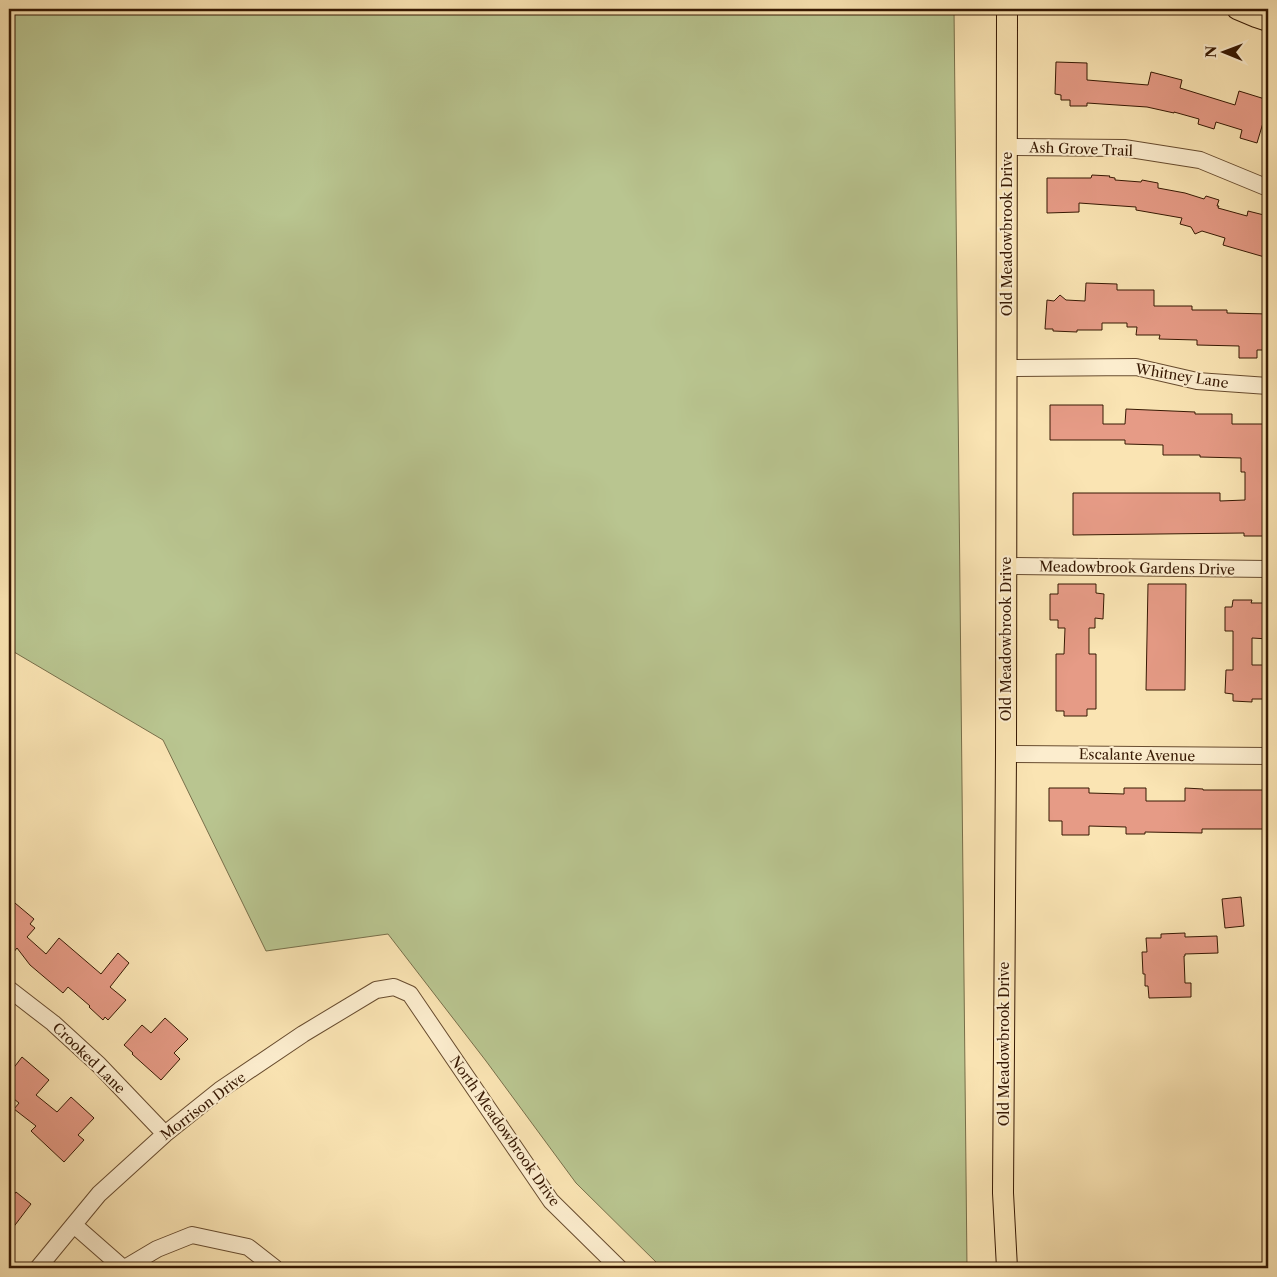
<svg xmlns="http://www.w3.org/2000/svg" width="1277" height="1277" viewBox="0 0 1277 1277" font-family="'Libre Caslon Text',serif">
<rect width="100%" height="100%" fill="#fae4b3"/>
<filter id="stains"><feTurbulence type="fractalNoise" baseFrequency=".004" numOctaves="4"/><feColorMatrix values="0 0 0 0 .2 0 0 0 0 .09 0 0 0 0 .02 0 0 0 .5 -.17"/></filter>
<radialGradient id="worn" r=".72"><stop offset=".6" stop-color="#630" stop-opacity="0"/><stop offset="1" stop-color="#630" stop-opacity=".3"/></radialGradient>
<path fill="#b9c590" stroke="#786f4a" d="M 9,9 L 954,9 L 967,1268 L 662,1268 L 576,1183 L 486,1061 L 388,934 L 266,951 L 163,740 L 9,649 Z"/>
<path fill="#e69b86" stroke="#371903" d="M 1056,62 L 1087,63 L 1087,80 L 1148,85 L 1151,72 L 1182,80 L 1180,88 L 1235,105 L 1239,91 L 1268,100 L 1268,106 L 1257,143 L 1240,138 L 1242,130 L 1216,122 L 1214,129 L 1198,124 L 1199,119 L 1174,112 L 1174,113 L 1147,107 L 1087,103 L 1087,106 L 1070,106 L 1070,100 L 1061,100 L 1061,95 L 1055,94 Z
M 1092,175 L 1110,176 L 1109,177 L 1115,178 L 1115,180 L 1141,182 L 1142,180 L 1158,183 L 1158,188 L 1185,193 L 1204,199 L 1206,196 L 1219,200 L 1217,206 L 1219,206 L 1218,208 L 1247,216 L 1248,211 L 1268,216 L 1268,258 L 1223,245 L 1225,238 L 1202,231 L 1195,234 L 1191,227 L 1180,224 L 1182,218 L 1136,210 L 1136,207 L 1079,203 L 1079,212 L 1047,213 L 1047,178 L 1091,178 Z
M 1086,283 L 1117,284 L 1117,290 L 1154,290 L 1154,306 L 1192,306 L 1192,310 L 1227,310 L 1227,313 L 1268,314 L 1268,346 L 1266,346 L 1266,350 L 1257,350 L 1257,358 L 1239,358 L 1239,346 L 1197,345 L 1197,340 L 1159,339 L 1160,335 L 1136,335 L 1137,327 L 1127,327 L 1127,323 L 1102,323 L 1102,330 L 1077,330 L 1077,332 L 1053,331 L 1053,329 L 1045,329 L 1047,300 L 1054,301 L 1060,295 L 1066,300 L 1085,301 Z
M 1050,405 L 1103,405 L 1103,424 L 1125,424 L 1126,409 L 1195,412 L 1195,414 L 1232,414 L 1232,424 L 1268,424 L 1268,536 L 1244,536 L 1244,533 L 1073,535 L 1073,493 L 1220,493 L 1220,501 L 1245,500 L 1245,472 L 1241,472 L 1241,458 L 1200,457 L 1200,455 L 1163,455 L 1163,445 L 1125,444 L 1125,440 L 1050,440 Z
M 1058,584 L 1096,584 L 1096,593 L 1104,594 L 1103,619 L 1095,618 L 1095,628 L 1089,628 L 1089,654 L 1096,654 L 1096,709 L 1087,709 L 1087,716 L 1064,716 L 1064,711 L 1056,711 L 1056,654 L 1064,654 L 1065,628 L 1058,628 L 1058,620 L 1050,620 L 1050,594 L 1058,594 Z
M 1148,584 L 1186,584 L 1185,690 L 1146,690 Z
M 1233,600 L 1252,600 L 1251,603 L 1268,603 L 1268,639 L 1252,638 L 1252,665 L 1268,665 L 1268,699 L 1252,699 L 1252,702 L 1233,701 L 1233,694 L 1225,693 L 1226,670 L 1233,670 L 1233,631 L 1225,631 L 1225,607 L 1232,607 Z
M 1049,788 L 1089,788 L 1089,793 L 1124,794 L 1124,788 L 1146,788 L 1146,801 L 1185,801 L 1185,788 L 1203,789 L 1203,790 L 1268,790 L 1268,829 L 1202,829 L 1202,833 L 1145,832 L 1145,834 L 1126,834 L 1126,827 L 1089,826 L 1089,835 L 1062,835 L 1062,821 L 1049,821 Z
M 1241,897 L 1244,926 L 1225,928 L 1222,899 Z
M 9,898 L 34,919 L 30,924 L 35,928 L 27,937 L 46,954 L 59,938 L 101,974 L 118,953 L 129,963 L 110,987 L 126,1000 L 108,1020 L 105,1017 L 103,1020 L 89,1007 L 90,1006 L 68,987 L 63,993 L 30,965 L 17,948 L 9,958 Z
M 1185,933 L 1185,937 L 1217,936 L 1218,953 L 1185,954 L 1185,956 L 1184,956 L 1185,983 L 1191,983 L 1191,997 L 1149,998 L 1148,986 L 1145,986 L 1145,974 L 1143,974 L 1142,952 L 1147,952 L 1146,938 L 1161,938 L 1161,934 Z
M 165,1018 L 188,1039 L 174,1053 L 180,1059 L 161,1080 L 132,1054 L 133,1053 L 124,1045 L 142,1025 L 151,1033 Z
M 22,1057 L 49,1080 L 36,1095 L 57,1112 L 71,1097 L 94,1118 L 78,1135 L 84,1140 L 64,1162 L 31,1131 L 36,1126 L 14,1109 L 19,1103 L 9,1095 L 9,1070 L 12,1070 Z
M 16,1192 L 31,1204 L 9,1233 L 9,1201 Z"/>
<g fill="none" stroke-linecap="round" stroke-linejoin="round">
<g stroke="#684c2f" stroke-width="18">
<path id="minor" d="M 1007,147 L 1124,148 L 1200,160 L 1268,188
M 1006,368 L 1136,367 L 1197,381 L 1268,386
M 1006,566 L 1268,569
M 1006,754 L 1268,756
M 9,989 L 53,1023 L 99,1065 L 165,1134
M 74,1225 L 123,1268
M 38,1268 L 99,1194 L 165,1134 L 220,1090 L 303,1034 L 376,990 L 394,987 L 410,994 L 551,1201 L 619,1268
M 125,1268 L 157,1249 L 192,1235 L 248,1247 L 275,1268"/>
</g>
<g stroke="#371903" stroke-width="22">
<path id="major" d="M 1237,9 L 1256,17 L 1268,21
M 1007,1268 L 1003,1193 L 1006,754 L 1007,9"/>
</g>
<use href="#minor" stroke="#fcedce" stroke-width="16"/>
<use href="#major" stroke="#fae4b3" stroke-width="20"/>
</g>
<g text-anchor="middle" stroke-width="4" stroke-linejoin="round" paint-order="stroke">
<g font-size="14" fill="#371903" stroke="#fcedce">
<text transform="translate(1081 149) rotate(2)" y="5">Ash Grove Trail</text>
<text transform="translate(1007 234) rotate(-90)" y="5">Old Meadowbrook Drive</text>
<text transform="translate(1182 376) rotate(9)" y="5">Whitney Lane</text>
<text transform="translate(1137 568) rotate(1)" y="5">Meadowbrook Gardens Drive</text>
<text transform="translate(1006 639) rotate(-90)" y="5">Old Meadowbrook Drive</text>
<text transform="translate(1137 755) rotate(1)" y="5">Escalante Avenue</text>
<text transform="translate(1004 1044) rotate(-90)" y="5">Old Meadowbrook Drive</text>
<text transform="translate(89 1058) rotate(44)" y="5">Crooked Lane</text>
<text transform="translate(203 1106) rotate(-37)" y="5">Morrison Drive</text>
<text transform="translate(505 1131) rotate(55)" y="5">North Meadowbrook Drive</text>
</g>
</g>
<rect width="1277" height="1277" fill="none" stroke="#fae4b3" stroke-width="30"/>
<rect x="10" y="10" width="1257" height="1257" fill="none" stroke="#371903" stroke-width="2.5"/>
<rect x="15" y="15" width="1247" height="1247" fill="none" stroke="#371903"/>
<g transform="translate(1224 52) rotate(271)" stroke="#fcedce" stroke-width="4" paint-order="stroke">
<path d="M0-4L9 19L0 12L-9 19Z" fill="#371903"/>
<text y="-8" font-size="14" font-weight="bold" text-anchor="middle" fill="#371903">N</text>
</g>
<rect width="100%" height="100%" filter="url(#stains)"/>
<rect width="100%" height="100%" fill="url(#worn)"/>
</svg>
